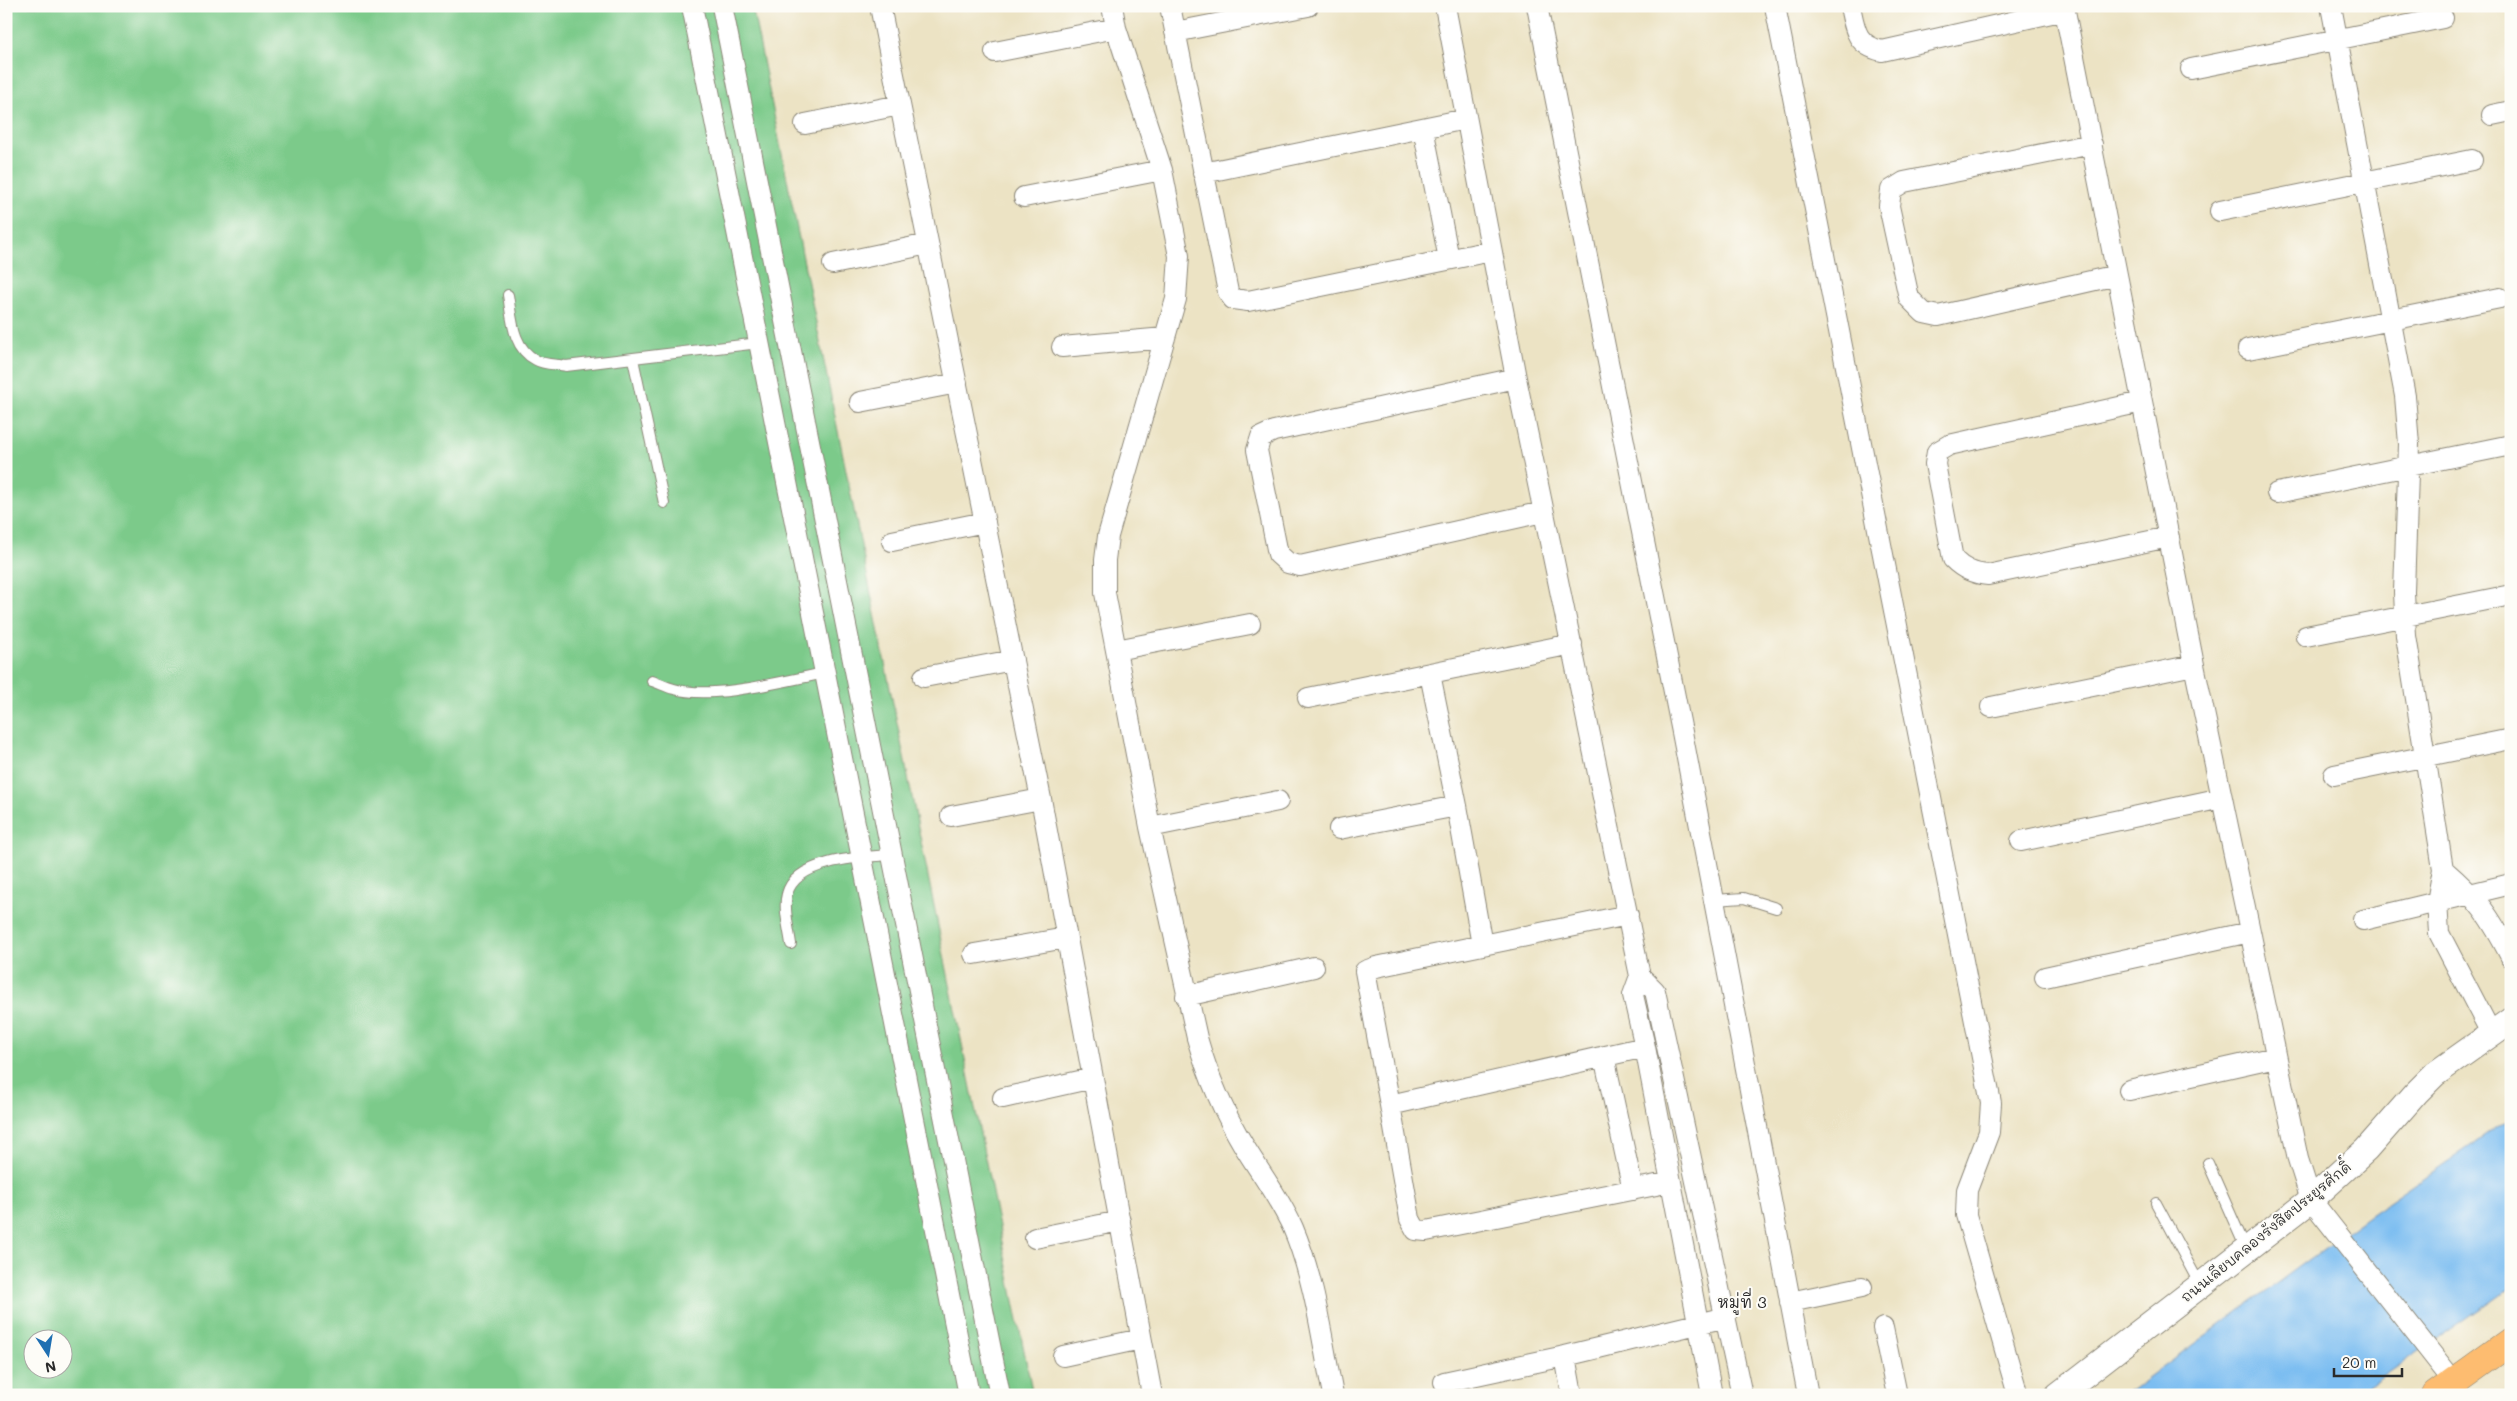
<svg xmlns="http://www.w3.org/2000/svg" width="2517" height="1401" viewBox="0 0 2517 1401" font-family="Mali,'Playpen Sans Thai',sans-serif">
<rect width="100%" height="100%" fill="#fdfcf7"/>
<filter id="ink" filterUnits="userSpaceOnUse"><feTurbulence type="fractalNoise" baseFrequency=".02" numOctaves="2"/><feDisplacementMap in="SourceGraphic" scale="10" xChannelSelector="R" yChannelSelector="G"/><feConvolveMatrix kernelMatrix="1 2 1 2 8 2 1 2 1" color-interpolation-filters="sRGB"/></filter>
<filter id="wash" filterUnits="userSpaceOnUse"><feTurbulence type="fractalNoise" baseFrequency=".0096" numOctaves="4" result="noise"/><feDisplacementMap in="SourceGraphic" scale="20" xChannelSelector="R" yChannelSelector="G"/><feGaussianBlur stdDeviation="1.12" result="paint"/><feColorMatrix in="noise" values="0 0 0 0 0 0 0 0 0 0 0 0 0 0 0 0 0 1.4 0 .05"/><feComposite in="paint" operator="in"/></filter>
<g filter="url(#wash)">
<rect width="100%" height="100%" fill="#ece3c4"/>
<path fill="#7cca8a" stroke="#547a5a" fill-rule="evenodd" d="M 6,6 L 752,6 L 1033,1395 L 6,1395 ZM 32,1338 L 62,1338 L 62,1368 L 32,1368 Z"/>
<path fill="#7bbdf1" stroke="#53748e" d="M 2511,1118 L 2511,1287 L 2357,1395 L 2124,1395 L 2370,1215 Z"/>
</g>
<g filter="url(#ink)">
<g fill="none" stroke-linecap="round" stroke-linejoin="round">
<g stroke="#8c8778" stroke-width="12">
<path id="service" d="M 508,295 C 512,318 512,348 536,360 C 544,365 557,364 566,366 L 759,343
M 633,359 L 664,503
M 652,681 C 659,683 666,687 674,689 C 714,700 783,681 825,673
M 1714,900 L 1744,898 L 1776,908
M 791,944 C 789,929 783,908 787,894 C 796,859 862,857 892,855
M 2208,1163 L 2246,1249
M 2156,1203 L 2200,1285"/>
</g>
<g stroke="#8c8778" stroke-width="22">
<path id="minor" d="M 692,6 L 969,1395
M 722,6 L 1000,1395
M 880,6 L 1041,799 L 1152,1395
M 1112,6 L 1116,28 L 1162,170 L 1179,256 L 1176,299 L 1108,536 L 1105,560 L 1105,593 L 1150,827 L 1197,1038 C 1208,1076 1224,1113 1244,1146 C 1261,1174 1280,1199 1293,1228 C 1315,1280 1322,1340 1333,1395
M 1170,6 L 1228,292 L 1233,299 L 1248,301 L 1491,251
M 1445,6 L 1516,378 L 1640,976 L 1633,995 L 1645,1047 L 1712,1395
M 1537,6 L 1682,732 L 1808,1395
M 1775,6 L 1991,1103 L 1989,1132 L 1967,1190 L 1966,1215 L 2018,1395
M 1850,6 C 1855,30 1856,45 1882,51 L 2065,10
M 2064,6 L 2194,665 L 2298,1159 L 2311,1200 L 2454,1382
M 2331,6 L 2405,396 L 2409,444 L 2404,592 L 2406,636 L 2443,869 L 2437,902 L 2439,933 L 2491,1033
M 1175,32 L 1308,6
M 995,52 L 1116,28
M 2191,69 L 2443,18
M 2492,115 L 2511,111
M 805,124 L 900,105
M 1423,128 L 1449,259
M 2092,144 L 1904,182 L 1891,190 L 1889,206 L 1909,298 L 1924,313 L 1938,316 L 2117,275
M 1203,173 L 1466,119
M 1024,197 L 1162,170
M 2220,211 L 2472,160
M 833,264 L 928,244
M 1062,347 L 1165,338
M 2248,349 L 2500,298
M 1516,378 L 1274,431 L 1261,437 L 1257,450 L 1278,554 L 1288,563 L 1300,566 L 1543,512
M 860,402 L 957,383
M 2142,402 L 1949,445 L 1937,452 L 1935,464 L 1953,559 C 1963,569 1973,574 1988,575 L 2169,537
M 2277,493 L 2511,445
M 892,541 L 985,522
M 2306,636 L 2511,595
M 1116,650 L 1250,624
M 1430,674 L 1457,806
M 924,677 L 1013,660
M 1308,698 L 1572,644
M 1991,707 L 2194,665
M 2334,775 L 2511,739
M 951,816 L 1041,799
M 1150,827 L 1278,801
M 1339,829 L 1457,806 L 1482,945
M 2021,841 L 2222,798
M 2443,869 C 2478,899 2490,916 2511,957
M 2363,920 L 2511,884
M 974,954 L 1066,938
M 1640,976 L 1655,991 L 1742,1395
M 2045,977 L 2250,932
M 1186,996 L 1314,967
M 1645,1047 L 1390,1105 L 1410,1219 L 1416,1230 L 1426,1231 L 1671,1182
M 1604,1056 L 1633,1190
M 2129,1090 L 2276,1057
M 1003,1098 L 1093,1078
M 1390,1105 L 1365,971 L 1376,967 L 1628,915
M 1035,1238 L 1120,1221
M 1790,1302 L 1862,1287
M 1883,1328 L 1897,1395
M 1063,1356 L 1141,1339
M 1565,1356 L 1572,1395
M 1444,1382 L 1565,1356 L 1726,1317"/>
</g>
<g stroke="#8c8778" stroke-width="27">
<path id="tertiary" d="M 2058,1395 L 2311,1200 L 2366,1150 L 2416,1093 L 2435,1074 L 2511,1020"/>
</g>
<g stroke="#8c8778" stroke-width="29">
<path id="primary" d="M 2436,1395 L 2511,1341"/>
</g>
<use href="#service" stroke="#fff" stroke-width="10"/>
<use href="#minor" stroke="#fff" stroke-width="20"/>
<use href="#tertiary" stroke="#fff" stroke-width="25"/>
<use href="#primary" stroke="#fdbc70" stroke-width="28"/>
</g>
</g>
<g text-anchor="middle" stroke-width="4" stroke-linejoin="round" paint-order="stroke">
<g font-size="14" fill="#2b2b2b" stroke="#fdfcf7">
<text transform="translate(2266 1232) rotate(-39)" y="5">ถนนเลียบคลองรังสิตประยูรศักดิ์</text>
</g>
<g font-size="16" fill="#2b2b2b" stroke="#fdfcf7">
<text x="1742" y="1308">หมู่ที่ 3</text>
</g>
</g>
<rect width="2517" height="1401" fill="none" stroke="#fdfcf7" stroke-width="25"/>
<g transform="translate(48 1354) rotate(168)"><circle r="24" fill="#fdfcf7" stroke="#a9a8a5"/>
<path d="M0-4L9 19L0 12L-9 19Z" fill="#1f6fb2"/>
<text y="-8" font-size="14" font-weight="bold" text-anchor="middle" fill="#2b2b2b">N</text>
</g>
<path d="M2334 1368v8h68v-8" fill="none" stroke="#2b2b2b" stroke-width="2.5"/>
<text x="2342" y="1368" font-size="15" fill="#2b2b2b" stroke="#fdfcf7" stroke-width="4" paint-order="stroke">20 m</text>
</svg>
